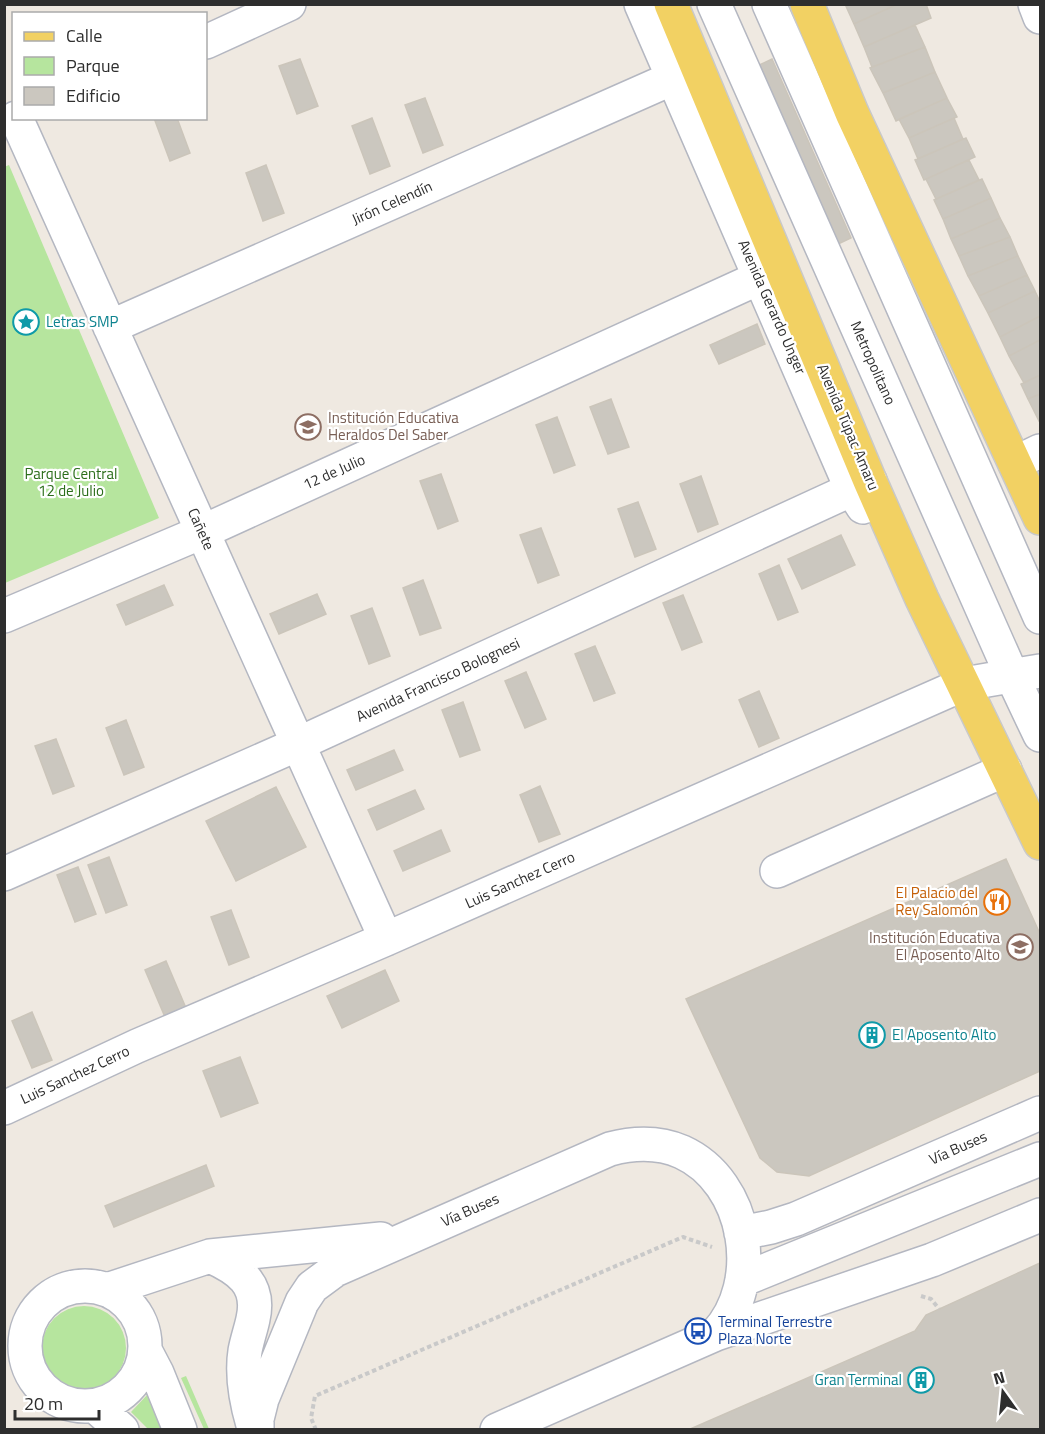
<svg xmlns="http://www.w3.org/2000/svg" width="1045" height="1434" viewBox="0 0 1045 1434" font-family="'Titillium Web',sans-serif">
<rect width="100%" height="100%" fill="#efe9e1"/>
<path fill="#b6e59e" d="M 9,165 L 159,518 L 5,583 L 4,167 Z
M42 1348a42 42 0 1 1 84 0a42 42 0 1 1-84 0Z
M 186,1376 L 209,1429 L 204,1429 L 181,1378 Z
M 148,1394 L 163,1429 L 148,1429 L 131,1412 Z"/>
<path fill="#cbc7bf" stroke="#cbc5ba" stroke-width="1.5" d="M 845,4 L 898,4 L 854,24 Z
M 898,4 L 926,4 L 931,18 L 864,47 L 854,24 Z
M 915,25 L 925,47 L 872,67 L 864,47 Z
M 925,47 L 935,72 L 883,93 L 870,68 Z
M 300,59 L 318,106 L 297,114 L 279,66 Z
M 772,59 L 851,238 L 834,246 L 755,67 Z
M 935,72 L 947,98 L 896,121 L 883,93 Z
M 425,98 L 443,145 L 423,153 L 405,105 Z
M 947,98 L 957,117 L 909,138 L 899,119 Z
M 154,118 L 177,118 L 190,153 L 170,161 Z
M 372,118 L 390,166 L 370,174 L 352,126 Z
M 954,118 L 963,139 L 918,159 L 909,138 Z
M 966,138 L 975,157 L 924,180 L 915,160 Z
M 969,160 L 979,180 L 936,199 L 926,179 Z
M 266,165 L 284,213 L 263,221 L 246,173 Z
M 982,179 L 991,198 L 943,219 L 934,200 Z
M 991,198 L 1000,218 L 951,239 L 943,219 Z
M 1000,218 L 1010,237 L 959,256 L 951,239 Z
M 1010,237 L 1018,256 L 968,276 L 959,256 Z
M 1018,256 L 1027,275 L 979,296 L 968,276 Z
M 1027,275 L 1035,291 L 988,313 L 979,296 Z
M 1035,291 L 1040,302 L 1040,316 L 1000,337 L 988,313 Z
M 1040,316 L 1040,340 L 1009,356 L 1000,337 Z
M 757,324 L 765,344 L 719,364 L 710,345 Z
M 1040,340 L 1040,375 L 1024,383 L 1009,356 Z
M 1040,375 L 1040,394 L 1028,399 L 1021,384 Z
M 1040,394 L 1040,420 L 1039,421 L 1028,399 Z
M 611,399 L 629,447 L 608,454 L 590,407 Z
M 557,417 L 575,465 L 554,473 L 536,425 Z
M 441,474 L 458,521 L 438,529 L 420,481 Z
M 701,476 L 718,524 L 698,532 L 680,484 Z
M 638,502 L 656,549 L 635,557 L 618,509 Z
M 541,528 L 559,575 L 538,583 L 520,535 Z
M 841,535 L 855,565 L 802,589 L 788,559 Z
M 779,565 L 798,612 L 778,620 L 759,574 Z
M 423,580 L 441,628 L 420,635 L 403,588 Z
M 164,585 L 173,605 L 126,625 L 117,605 Z
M 317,594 L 326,614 L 279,634 L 270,614 Z
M 683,595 L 702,642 L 682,650 L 663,603 Z
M 372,608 L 390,656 L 369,664 L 351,616 Z
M 595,646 L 615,693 L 594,701 L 575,654 Z
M 526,672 L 546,719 L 525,728 L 505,681 Z
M 759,691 L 779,738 L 759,747 L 739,700 Z
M 463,702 L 480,750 L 460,757 L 442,710 Z
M 126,720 L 144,767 L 124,775 L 106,728 Z
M 56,739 L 74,786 L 53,794 L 35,746 Z
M 394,750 L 403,770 L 356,790 L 347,770 Z
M 540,786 L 560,834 L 539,842 L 520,795 Z
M 276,787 L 306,847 L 236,881 L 206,821 Z
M 415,790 L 424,809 L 377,830 L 368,810 Z
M 441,830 L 450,851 L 403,871 L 394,851 Z
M 109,857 L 127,905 L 106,913 L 88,865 Z
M 1006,859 L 1040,934 L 1040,1071 L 809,1176 L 777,1172 L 760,1158 L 686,999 Z
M 78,867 L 96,914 L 75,922 L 57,875 Z
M 231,910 L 249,957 L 229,965 L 211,917 Z
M 166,961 L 186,1008 L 165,1017 L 145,970 Z
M 385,970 L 399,1001 L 342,1028 L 327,996 Z
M 32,1012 L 52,1060 L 32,1068 L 12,1021 Z
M 240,1057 L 258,1103 L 221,1117 L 203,1071 Z
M 206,1165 L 214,1186 L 114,1227 L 105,1206 Z
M 1040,1263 L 1040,1430 L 688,1430 L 915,1331 L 926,1315 Z"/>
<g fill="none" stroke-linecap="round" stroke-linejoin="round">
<g stroke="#b4b7c1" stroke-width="36">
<path id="minor" d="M 641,4 L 852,490 L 863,507
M 714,4 L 1012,676 L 1040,735
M 769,4 L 1040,617
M 1035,4 L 1040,17
M 206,42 L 289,4
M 16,118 L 386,939
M 110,327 L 673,78
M 1015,463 L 1040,451
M 4,616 L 202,532 L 759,278
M 777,871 L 1005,770
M 4,874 L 298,744 L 870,481
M 4,1108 L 137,1046 L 386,939 L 964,684 L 1040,671
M 741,1233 L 771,1227 L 796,1219 L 1040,1113
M 210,1256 C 239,1269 261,1284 253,1319 C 251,1329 247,1340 245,1351 C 241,1376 246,1401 253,1425
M 742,1280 L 1040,1159
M25 1346a60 60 0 1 1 120 0a60 60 0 1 1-120 0Z
M 107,1290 L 210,1256 L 381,1239
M 716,1334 L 932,1260 L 1040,1215
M 146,1352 L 157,1373 L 180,1430
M 95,1406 L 122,1430
M 257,1430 L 257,1419 L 262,1399 L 302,1302 L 312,1287 L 335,1270 L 610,1149 C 633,1143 659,1142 682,1152 C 748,1182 764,1283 716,1334 L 497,1430"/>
</g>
<g stroke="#c9c9c9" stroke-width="36">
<path id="major" d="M 671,4 L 870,481 L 922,599 L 1040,843
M 807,4 L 852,113 L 1040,518"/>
</g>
<path stroke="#c9c9c9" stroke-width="4" stroke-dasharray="4.5 3" stroke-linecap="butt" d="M 921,1296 L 931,1299 L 939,1309
M 316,1430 L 311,1418 L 315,1396 L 683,1237 L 712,1247"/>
<use href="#minor" stroke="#fff" stroke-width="33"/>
<use href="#major" stroke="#f2d163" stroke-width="33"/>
</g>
<defs>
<g id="sight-ring" transform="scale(1.35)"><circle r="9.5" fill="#fff" stroke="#0f9aa8" stroke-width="1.5"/><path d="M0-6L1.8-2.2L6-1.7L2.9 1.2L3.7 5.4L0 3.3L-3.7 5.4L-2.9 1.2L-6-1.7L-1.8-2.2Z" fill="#0f9aa8"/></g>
<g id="school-ring" transform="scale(1.35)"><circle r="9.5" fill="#fff" stroke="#8d6e63" stroke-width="1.5"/><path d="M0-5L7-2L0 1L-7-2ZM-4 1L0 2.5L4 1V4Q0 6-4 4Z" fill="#8d6e63"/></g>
<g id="restaurant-ring" transform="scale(1.35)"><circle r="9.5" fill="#fff" stroke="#e8710a" stroke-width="1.5"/><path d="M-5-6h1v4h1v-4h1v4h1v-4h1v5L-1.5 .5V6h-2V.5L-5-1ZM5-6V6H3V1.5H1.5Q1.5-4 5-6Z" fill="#e8710a"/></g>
<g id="building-ring" transform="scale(1.35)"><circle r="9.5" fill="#fff" stroke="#0f9aa8" stroke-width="1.5"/><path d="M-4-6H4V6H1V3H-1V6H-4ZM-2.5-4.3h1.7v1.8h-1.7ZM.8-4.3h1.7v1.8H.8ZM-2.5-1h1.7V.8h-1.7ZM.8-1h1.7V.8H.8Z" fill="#0f9aa8"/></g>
<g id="bus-ring" transform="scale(1.35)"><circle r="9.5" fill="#fff" stroke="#1a4fb4" stroke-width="1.5"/><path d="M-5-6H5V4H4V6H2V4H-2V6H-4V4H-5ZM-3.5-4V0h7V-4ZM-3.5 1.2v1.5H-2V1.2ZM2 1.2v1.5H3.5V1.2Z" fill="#1a4fb4"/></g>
</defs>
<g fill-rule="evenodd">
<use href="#sight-ring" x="26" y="322"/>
<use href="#school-ring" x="308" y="427"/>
<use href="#restaurant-ring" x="997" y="902"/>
<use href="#school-ring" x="1020" y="947"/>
<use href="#building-ring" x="872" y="1035"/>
<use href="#bus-ring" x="698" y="1331"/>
<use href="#building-ring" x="921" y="1380"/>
</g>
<g text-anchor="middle" stroke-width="4.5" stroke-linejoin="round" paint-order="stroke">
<g font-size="15" fill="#2e2e2e" stroke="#fff">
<text transform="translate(392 203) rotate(-24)" y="5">Jirón Celendín</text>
<text transform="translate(772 307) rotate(66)" y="5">Avenida Gerardo Unger</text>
<text transform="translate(873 363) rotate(66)" y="5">Metropolitano</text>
<text transform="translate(848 427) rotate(67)" y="5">Avenida Túpac Amaru</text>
<text transform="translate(334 472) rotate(-24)" y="5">12 de Julio</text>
<text transform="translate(201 529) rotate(66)" y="5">Cañete</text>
<text transform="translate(438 680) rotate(-25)" y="5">Avenida Francisco Bolognesi</text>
<text transform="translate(520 880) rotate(-24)" y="5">Luis Sanchez Cerro</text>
<text transform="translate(75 1075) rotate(-25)" y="5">Luis Sanchez Cerro</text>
<text transform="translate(958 1148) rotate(-24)" y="5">Vía Buses</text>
<text transform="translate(470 1210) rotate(-24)" y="5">Vía Buses</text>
</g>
<g font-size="15" fill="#0d838f" stroke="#fff" text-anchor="start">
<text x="46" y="327">Letras SMP</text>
<text x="892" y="1040">El Aposento Alto</text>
<text x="902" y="1385" text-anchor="end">Gran Terminal</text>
</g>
<g font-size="15" fill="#785e54" stroke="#fff" text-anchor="start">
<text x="328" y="423">Institución Educativa<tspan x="328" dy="17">Heraldos Del Saber</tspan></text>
<text x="1000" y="943" text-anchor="end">Institución Educativa<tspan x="1000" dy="17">El Aposento Alto</tspan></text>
</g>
<g font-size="15" fill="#2c6e1b" stroke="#fff">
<text x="71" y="479">Parque Central<tspan x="71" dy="17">12 de Julio</tspan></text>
</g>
<g font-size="15" fill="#c56008" stroke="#fff" text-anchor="end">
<text x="978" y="898">El Palacio del<tspan x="978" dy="17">Rey Salomón</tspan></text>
</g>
<g font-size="15" fill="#164399" stroke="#fff" text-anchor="start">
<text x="718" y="1327">Terminal Terrestre<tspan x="718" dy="17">Plaza Norte</tspan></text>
</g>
</g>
<rect width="1045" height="1434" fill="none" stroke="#2e2e2e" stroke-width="12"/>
<rect x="12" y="12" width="195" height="108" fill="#ffffff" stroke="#ababab" stroke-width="1.5"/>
<rect x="24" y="32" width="30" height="9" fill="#f2d163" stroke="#ababab" stroke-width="1.5"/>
<text x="66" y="42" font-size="18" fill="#2e2e2e">Calle</text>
<rect x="24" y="57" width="30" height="18" fill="#b6e59e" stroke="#ababab" stroke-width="1.5"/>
<text x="66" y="72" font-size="18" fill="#2e2e2e">Parque</text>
<rect x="24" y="87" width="30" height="18" fill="#cbc7bf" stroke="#ababab" stroke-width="1.5"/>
<text x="66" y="102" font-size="18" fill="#2e2e2e">Edificio</text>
<g transform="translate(1003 1392) rotate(345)" stroke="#ffffff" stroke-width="4.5" paint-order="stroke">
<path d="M0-4.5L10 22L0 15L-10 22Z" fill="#2e2e2e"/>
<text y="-9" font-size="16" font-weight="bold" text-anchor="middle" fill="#2e2e2e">N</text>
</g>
<path d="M15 1410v9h84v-9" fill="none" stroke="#2e2e2e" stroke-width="3"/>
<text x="24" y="1410" font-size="18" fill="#2e2e2e" stroke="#ffffff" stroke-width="4.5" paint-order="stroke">20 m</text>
</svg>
